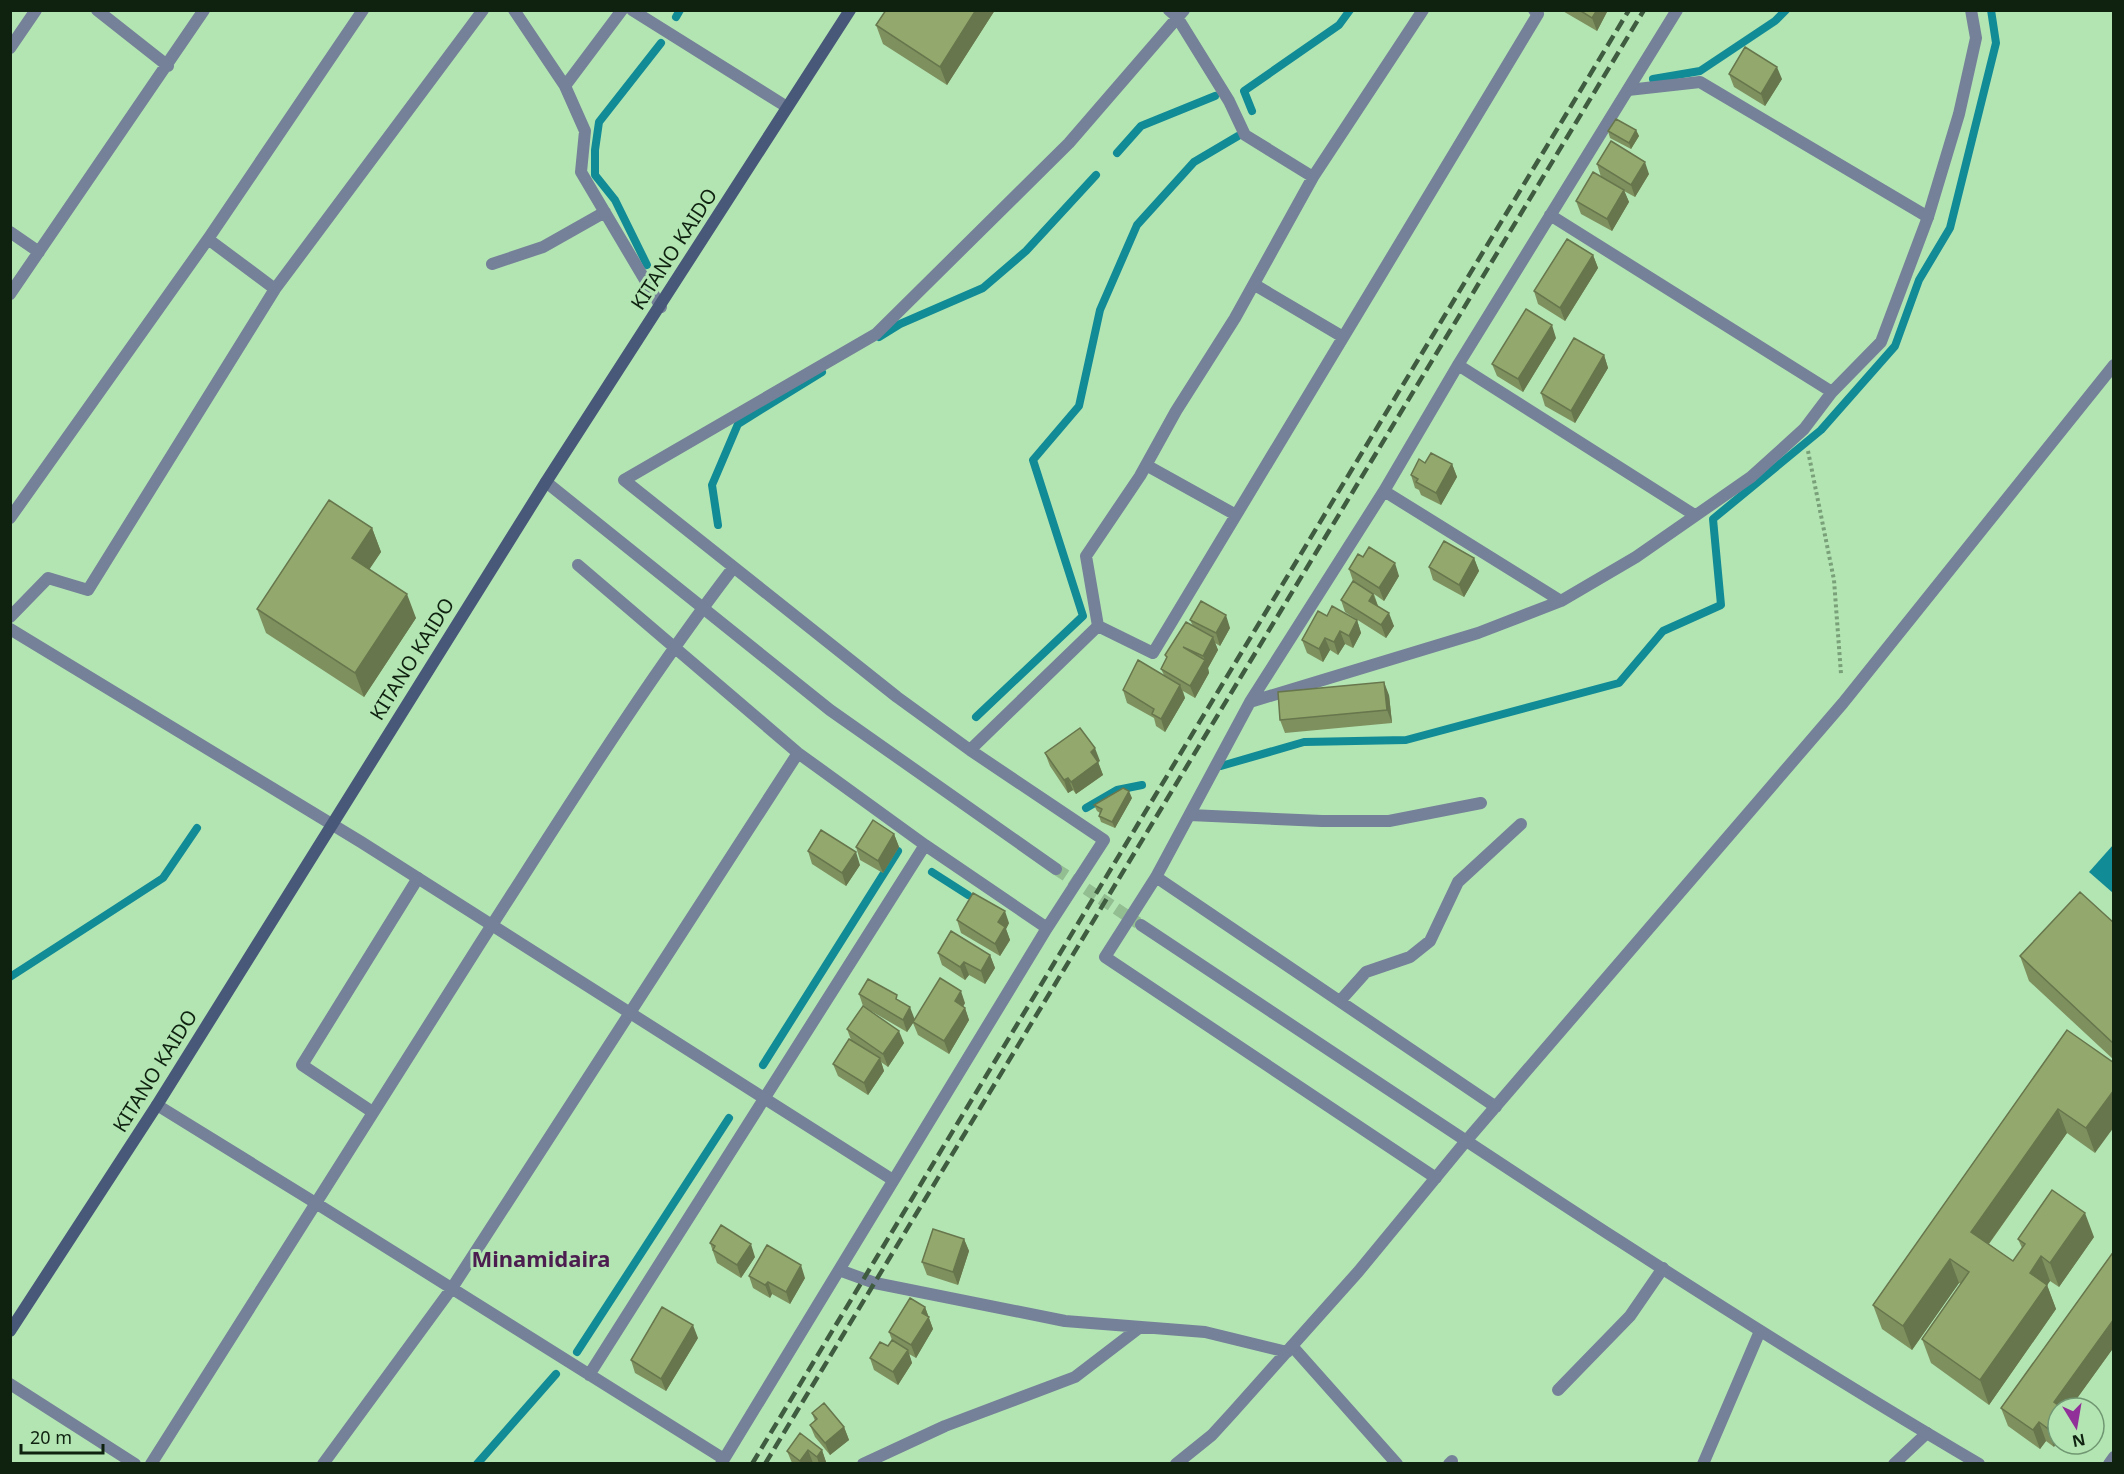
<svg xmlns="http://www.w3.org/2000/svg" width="2124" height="1474" viewBox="0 0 2124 1474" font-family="'Noto Sans',sans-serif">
<rect width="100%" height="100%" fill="#b3e5b3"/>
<path fill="#118b96" d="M 2113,845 L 2113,893 L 2089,872 Z"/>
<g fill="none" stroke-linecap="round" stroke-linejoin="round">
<path stroke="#118b96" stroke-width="8" d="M 676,17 L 680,10
M 1653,79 L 1700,71 L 1775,21 L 1786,10
M 1252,111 L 1244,91 L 1339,25 L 1350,10
M 1117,153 L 1141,126 L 1215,96
M 647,265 L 615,200 L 595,175 L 595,150 L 599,122 L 661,43
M 879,337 L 900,324 L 983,288 L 1026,251 L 1096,175
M 718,525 L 712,485 L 738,424 L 822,372
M 976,717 L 1083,616 L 1033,460 L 1079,406 L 1100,310 L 1137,225 L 1194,162 L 1238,136
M 1221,766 L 1304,742 L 1406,740 L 1619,683 L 1663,631 L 1721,605 L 1713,519 L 1821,430 L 1895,346 L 1919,280 L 1950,228 L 1996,43 L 1991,10
M 1086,808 L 1117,790 L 1142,785
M 932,872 L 968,895
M 10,977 L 163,878 L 197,828
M 763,1065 L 898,851
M 577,1352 L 729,1118
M 477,1464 L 556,1374"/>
<path stroke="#92be92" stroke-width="12" stroke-dasharray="12 6" stroke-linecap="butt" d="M 1056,869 L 1138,923"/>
<path stroke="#79a079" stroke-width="4" stroke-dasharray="3 3" stroke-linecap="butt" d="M 1808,451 L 1834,580 L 1841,674"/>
<path stroke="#758198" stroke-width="12" d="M 1628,90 L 1700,82 L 1928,217
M 157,1105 L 314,1202
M 371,1111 L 302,1065 L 418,878
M 1292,1346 L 1397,1464
M 1449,1464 L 1452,1461
M 1894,1464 L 1927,1433"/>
<path stroke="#758198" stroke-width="12" d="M 97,10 L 168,66
M 514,10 L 565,86 L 585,131 L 581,172 L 661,307
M 632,10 L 787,107
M 10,48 L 36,10
M 565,86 L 622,10
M 1313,177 L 1423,10
M 1550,215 L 1832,392
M 10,232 L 39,252
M 208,239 L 275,289
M 492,264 L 543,247 L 605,212
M 1255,285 L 1343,337
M 10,294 L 204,10
M 1458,365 L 1693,514
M 1146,465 L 1236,515
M 1384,491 L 1561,601
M 10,518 L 208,239 L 363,10
M 578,565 L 798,753 L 925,845 L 1047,928 L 1104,840 L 970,750 L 897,697 L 624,480 L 876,334 L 1069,143 L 1184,10
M 10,617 L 48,578 L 88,590 L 275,289 L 483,10
M 1098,626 L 1153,653 L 1538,14 L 1534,10
M 1250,702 L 1478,633 L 1561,601 L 1636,557 L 1751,477 L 1804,429 L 1832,392 L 1881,342 L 1928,217 L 1959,114 L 1976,38 L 1971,10
M 970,750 L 1098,626 L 1086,556 L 1140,476 L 1176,411 L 1235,318 L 1313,177 L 1245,135 L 1229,101 L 1177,17 L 1169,10
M 1190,815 L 1322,821 L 1389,821 L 1481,803
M 1156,877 L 1496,1107
M 1340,1001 L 1366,972 L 1410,957 L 1430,941 L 1458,882 L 1521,824
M 1436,1178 L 1105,957 L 1156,877 L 1250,702 L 1384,491 L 1458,365 L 1677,10
M 314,1202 L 724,1459
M 839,1270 L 875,1283 L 1065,1321 L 1205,1332 L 1287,1352
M 589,1375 L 925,845
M 10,1384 L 135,1464
M 1558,1390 L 1630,1316 L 1663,1268
M 151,1464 C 260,1289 370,1115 481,942 C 563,815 642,687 733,568
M 323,1464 L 452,1288 L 798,753
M 721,1464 L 1047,928
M 863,1464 L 945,1426 L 1075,1377 L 1139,1328
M 1176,1464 L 1212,1435 L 1233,1412 L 1358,1272 L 1466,1141 L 1843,703 L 2114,365
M 1703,1464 L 1760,1331
M 2109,1464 L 2114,1457"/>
<path stroke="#758198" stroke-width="12" d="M 546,482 L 830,710 L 1056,869
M 10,629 L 361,842 L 893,1180
M 1141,925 C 1417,1108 1692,1295 1979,1464"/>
<path stroke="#485879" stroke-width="12" d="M 10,1331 L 157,1105 L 546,482 L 850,10"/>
<path stroke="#405c40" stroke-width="4.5" stroke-dasharray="12 6" stroke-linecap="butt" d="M 752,1464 L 1629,10
M 765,1464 L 1644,10"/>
</g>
<path fill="#7e905e" d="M 886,10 L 995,10 L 947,85 L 883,44 L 876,25 Z
M 1561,10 L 1608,10 L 1597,31 Z
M 1729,74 L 1782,79 L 1765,106 L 1734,87 Z
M 1636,130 L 1639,136 L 1631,149 L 1610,138 L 1608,131 Z
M 1597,164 L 1649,174 L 1635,197 L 1624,191 L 1629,202 L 1612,231 L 1581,214 L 1576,201 L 1601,177 Z
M 1593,255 L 1598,268 L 1565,321 L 1538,304 L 1534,291 Z
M 1556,338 L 1523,392 L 1497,376 L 1492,364 Z
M 1604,355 L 1608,368 L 1575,423 L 1545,406 L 1541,393 Z
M 1425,463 L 1452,464 L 1457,477 L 1441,505 L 1421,495 L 1419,490 L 1415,488 L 1411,475 Z
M 372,528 L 381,552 L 369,569 L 416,618 L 364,697 L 266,633 L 257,609 Z
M 1363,557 L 1399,576 L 1384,601 L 1374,594 L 1378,606 L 1394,626 L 1386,638 L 1345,612 L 1341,600 L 1353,581 L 1349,569 Z
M 1474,558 L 1479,571 L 1464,597 L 1433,580 L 1429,567 Z
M 1327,616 L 1357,620 L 1361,633 L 1353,648 L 1345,644 L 1338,655 L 1330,650 L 1323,662 L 1307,653 L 1302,640 Z
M 1190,620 L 1230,628 L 1220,646 L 1215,643 L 1218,650 L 1208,668 L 1209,673 L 1195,698 L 1183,691 L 1185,698 L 1165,732 L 1156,726 L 1154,718 L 1127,703 L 1123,690 L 1164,675 L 1161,669 L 1167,659 L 1165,655 L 1193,626 Z
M 1389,695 L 1392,723 L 1285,733 L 1280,720 Z
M 1045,753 L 1100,761 L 1098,762 L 1103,775 L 1076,794 L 1073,790 L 1068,793 L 1050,766 Z
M 1132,798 L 1115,828 L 1101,822 L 1099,816 L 1100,813 L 1097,811 L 1094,805 Z
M 894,834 L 899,847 L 883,873 L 860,860 L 856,847 Z
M 808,851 L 860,865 L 846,886 L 812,864 Z
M 957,920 L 1009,923 L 1006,929 L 1010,940 L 1000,956 L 961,933 Z
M 2114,923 L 2114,1060 L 2029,981 L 2020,956 Z
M 938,953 L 990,955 L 995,968 L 985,984 L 969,975 L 965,980 L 942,965 Z
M 859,994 L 899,1000 L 915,1020 L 965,1003 L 963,1007 L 965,1008 L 969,1020 L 949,1054 L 918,1035 L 913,1023 L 907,1032 L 871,1011 L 904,1043 L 888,1067 L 881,1062 L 884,1071 L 868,1095 L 838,1076 L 833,1064 L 851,1040 L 847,1029 L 863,1006 Z
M 2067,1030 L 2095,1153 L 2067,1133 L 1989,1244 L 2013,1261 L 2022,1248 L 2018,1239 L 2094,1237 L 2059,1287 L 2050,1281 L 2047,1285 L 2056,1309 L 1989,1405 L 1931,1363 L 1922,1339 L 1961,1284 L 1959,1283 L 1912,1350 L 1882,1329 L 1873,1305 Z
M 964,1239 L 969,1251 L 958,1285 L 927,1275 L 922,1262 Z
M 710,1243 L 755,1257 L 741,1278 L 717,1263 Z
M 2114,1251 L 2114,1347 L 2070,1408 L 2058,1408 L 2054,1447 L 2046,1441 L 2040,1449 L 2008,1426 L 2001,1408 Z
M 749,1276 L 805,1278 L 790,1304 L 772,1294 L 770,1298 L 753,1288 Z
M 925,1307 L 933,1329 L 916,1358 L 909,1354 L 912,1363 L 898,1385 L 874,1370 L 870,1358 L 888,1346 L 892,1340 L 889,1332 Z
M 698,1338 L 666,1391 L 635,1373 L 631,1360 Z
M 812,1413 L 844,1427 L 849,1440 L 830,1455 L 815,1437 L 810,1425 L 815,1421 Z
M 822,1450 L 826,1462 L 825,1464 L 792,1463 L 787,1451 Z"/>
<path fill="#67764c" d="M 976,10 L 995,10 L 947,85 L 940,67 Z
M 1597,10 L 1608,10 L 1597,31 L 1592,18 Z
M 1777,67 L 1782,79 L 1765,106 L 1761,94 Z
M 1636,130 L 1639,136 L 1631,149 L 1629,143 Z
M 1645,162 L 1649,174 L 1635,197 L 1631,185 Z
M 1624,190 L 1629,202 L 1612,231 L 1607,219 Z
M 1593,255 L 1598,268 L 1565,321 L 1560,308 Z
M 1552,325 L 1556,338 L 1523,392 L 1518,379 Z
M 1604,355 L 1608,368 L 1575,423 L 1571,411 Z
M 1452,464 L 1457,477 L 1441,505 L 1436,493 Z
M 372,528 L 381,552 L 361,582 L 352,558 Z
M 1474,558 L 1479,571 L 1464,597 L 1459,585 Z
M 1395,563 L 1399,576 L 1384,601 L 1379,588 Z
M 407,594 L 416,618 L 364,697 L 355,673 Z
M 1373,594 L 1378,606 L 1369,601 Z
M 1389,613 L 1394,626 L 1386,638 L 1381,625 Z
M 1226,615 L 1230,628 L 1220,646 L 1216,633 Z
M 1357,620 L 1361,633 L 1353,648 L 1349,636 Z
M 1340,631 L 1345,644 L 1338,655 L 1334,642 Z
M 1213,637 L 1218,650 L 1208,668 L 1209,673 L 1195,698 L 1190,686 L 1205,660 L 1203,656 Z
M 1325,638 L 1330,650 L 1323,662 L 1319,649 Z
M 1384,682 L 1389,695 L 1392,723 L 1387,710 Z
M 1180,685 L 1185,698 L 1165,732 L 1161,719 Z
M 1095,748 L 1100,761 L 1098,762 L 1103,775 L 1076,794 L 1071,782 L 1091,752 Z
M 1068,778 L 1073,790 L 1068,793 L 1064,780 Z
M 1129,791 L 1132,798 L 1115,828 L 1112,822 Z
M 894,834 L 899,847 L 883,873 L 878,861 Z
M 856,852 L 860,865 L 846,886 L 842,873 Z
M 1005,911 L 1009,923 L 1006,929 L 1010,940 L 1000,956 L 995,944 L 998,922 Z
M 990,955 L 995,968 L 985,984 L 981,971 Z
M 964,962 L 969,975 L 965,980 L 960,967 Z
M 961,991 L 965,1003 L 959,1013 L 955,1001 Z
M 910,1007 L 915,1020 L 907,1032 L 903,1020 Z
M 965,1008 L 969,1020 L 949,1054 L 944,1041 Z
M 899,1031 L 904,1043 L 888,1067 L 883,1054 Z
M 880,1058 L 884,1071 L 868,1095 L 864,1083 Z
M 2114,1090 L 2114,1127 L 2095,1153 L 2086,1128 Z
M 2058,1109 L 2067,1133 L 1980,1256 L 1971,1232 Z
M 2085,1213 L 2094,1237 L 2059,1287 L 2050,1263 Z
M 964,1239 L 969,1251 L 958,1285 L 953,1272 Z
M 751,1244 L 755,1257 L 741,1278 L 737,1265 Z
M 2041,1256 L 2050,1281 L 2039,1297 L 2030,1273 Z
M 1950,1259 L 1959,1283 L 1912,1350 L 1903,1326 Z
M 801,1265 L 805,1278 L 790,1304 L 786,1292 Z
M 768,1282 L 772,1294 L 770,1298 L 765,1285 Z
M 2047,1285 L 2056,1309 L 1989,1405 L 1980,1380 Z
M 925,1307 L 933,1329 L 916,1358 L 911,1345 L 922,1313 Z
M 2114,1319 L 2114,1347 L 2070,1408 L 2058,1408 L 2058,1441 L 2054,1447 L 2047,1428 L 2054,1402 Z
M 693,1325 L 698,1338 L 666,1391 L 661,1379 Z
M 908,1350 L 912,1363 L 898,1385 L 893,1372 Z
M 2039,1422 L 2046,1441 L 2040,1449 L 2033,1430 Z
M 844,1427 L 849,1440 L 830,1455 L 825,1443 Z
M 808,1450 L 813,1463 L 801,1464 L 800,1461 Z
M 822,1450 L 826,1462 L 825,1464 L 819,1464 L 817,1457 Z"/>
<path fill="#93a86d" stroke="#67764c" stroke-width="1.5" d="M 886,10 L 976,10 L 940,67 L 876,25 Z
M 1579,10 L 1597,10 L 1592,18 Z
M 1745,47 L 1777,67 L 1761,94 L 1729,74 Z
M 1616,119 L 1636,130 L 1629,143 L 1608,131 Z
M 1611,141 L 1645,162 L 1631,185 L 1597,164 Z
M 1593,172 L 1624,190 L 1607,219 L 1576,201 Z
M 1567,239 L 1593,255 L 1560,308 L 1534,291 Z
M 1526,309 L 1552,325 L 1518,379 L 1492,364 Z
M 1574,338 L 1604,355 L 1571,411 L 1541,393 Z
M 1431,453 L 1452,464 L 1436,493 L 1416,482 L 1418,479 L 1411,475 L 1419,459 L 1425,463 Z
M 329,500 L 372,528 L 352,558 L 407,594 L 355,673 L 257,609 Z
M 1444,541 L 1474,558 L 1459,585 L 1429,567 Z
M 1369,547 L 1395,563 L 1379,588 L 1349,569 L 1358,554 L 1363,557 Z
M 1353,581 L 1373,594 L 1369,601 L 1389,613 L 1381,625 L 1341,600 Z
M 1201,601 L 1226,615 L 1216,633 L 1190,620 Z
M 1332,606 L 1357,620 L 1349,636 L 1340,631 L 1334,642 L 1325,638 L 1319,649 L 1302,640 L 1318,611 L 1327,616 Z
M 1186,622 L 1213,637 L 1203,656 L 1183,647 L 1205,660 L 1190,686 L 1161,669 L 1167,657 L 1165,655 Z
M 1138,660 L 1180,685 L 1161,719 L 1152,714 L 1154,709 L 1123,690 Z
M 1384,682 L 1387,710 L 1280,720 L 1278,692 Z
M 1080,728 L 1095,748 L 1091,752 L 1098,762 L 1071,782 L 1068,778 L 1064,780 L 1045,753 Z
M 1123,788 L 1129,791 L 1112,822 L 1099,816 L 1102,809 L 1094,805 Z
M 873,820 L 894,834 L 878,861 L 856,847 Z
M 821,830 L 856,852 L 842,873 L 808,851 Z
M 2080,892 L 2114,923 L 2114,1044 L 2020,956 Z
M 973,893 L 1005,911 L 998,922 L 1005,927 L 995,944 L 957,920 Z
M 951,931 L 990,955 L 981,971 L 964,962 L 960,967 L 938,953 Z
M 940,978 L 961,991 L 955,1001 L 965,1008 L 944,1041 L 913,1022 Z
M 868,979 L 897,995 L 896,999 L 910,1007 L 903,1020 L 859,994 Z
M 863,1006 L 899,1031 L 883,1054 L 847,1029 Z
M 2067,1030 L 2114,1063 L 2114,1090 L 2086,1128 L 2058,1109 L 1971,1232 L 2013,1261 L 2025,1244 L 2018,1239 L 2052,1190 L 2085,1213 L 2050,1263 L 2041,1256 L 2030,1273 L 2047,1285 L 1980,1380 L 1922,1339 L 1969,1272 L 1950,1259 L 1903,1326 L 1873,1305 Z
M 849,1039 L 880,1058 L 864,1083 L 833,1064 Z
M 721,1225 L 751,1244 L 737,1265 L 713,1250 L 715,1246 L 710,1243 Z
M 933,1229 L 964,1239 L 953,1272 L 922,1262 Z
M 767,1245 L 801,1265 L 786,1292 L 768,1282 L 765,1285 L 749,1276 Z
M 2114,1251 L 2114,1319 L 2054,1402 L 2062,1408 L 2058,1408 L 2058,1413 L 2047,1428 L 2039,1422 L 2033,1430 L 2001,1408 Z
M 910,1298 L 925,1307 L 922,1313 L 929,1317 L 911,1345 L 889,1332 Z
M 662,1307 L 693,1325 L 661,1379 L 631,1360 Z
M 892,1340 L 908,1350 L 893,1372 L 870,1358 L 880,1342 L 888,1346 Z
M 824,1403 L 844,1427 L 825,1443 L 810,1425 L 817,1419 L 812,1413 Z
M 800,1433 L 822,1450 L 817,1457 L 808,1450 L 800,1461 L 787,1451 Z"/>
<g text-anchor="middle" stroke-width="6" stroke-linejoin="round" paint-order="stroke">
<g font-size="20" fill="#0f2210" stroke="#b3e5b3">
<text transform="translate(674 249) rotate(-57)" y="7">KITANO KAIDO</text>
<text transform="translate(412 659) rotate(-58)" y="7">KITANO KAIDO</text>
<text transform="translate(155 1071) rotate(-58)" y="7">KITANO KAIDO</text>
</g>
<g font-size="22" font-weight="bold" fill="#4c1d4f" stroke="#b3e5b3">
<text x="541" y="1267">Minamidaira</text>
</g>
</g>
<rect width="2124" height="1474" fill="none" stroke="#0f2210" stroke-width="24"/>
<g transform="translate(2076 1426) rotate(169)"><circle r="28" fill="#b3e5b3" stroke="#719772" stroke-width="1.5"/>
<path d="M0-4.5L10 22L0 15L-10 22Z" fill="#913098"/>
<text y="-9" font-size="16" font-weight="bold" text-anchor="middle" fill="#0f2210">N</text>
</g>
<path d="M21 1444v9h82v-9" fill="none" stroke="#0f2210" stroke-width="3"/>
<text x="30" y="1444" font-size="18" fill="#0f2210" stroke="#b3e5b3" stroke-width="4.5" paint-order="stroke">20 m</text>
</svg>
